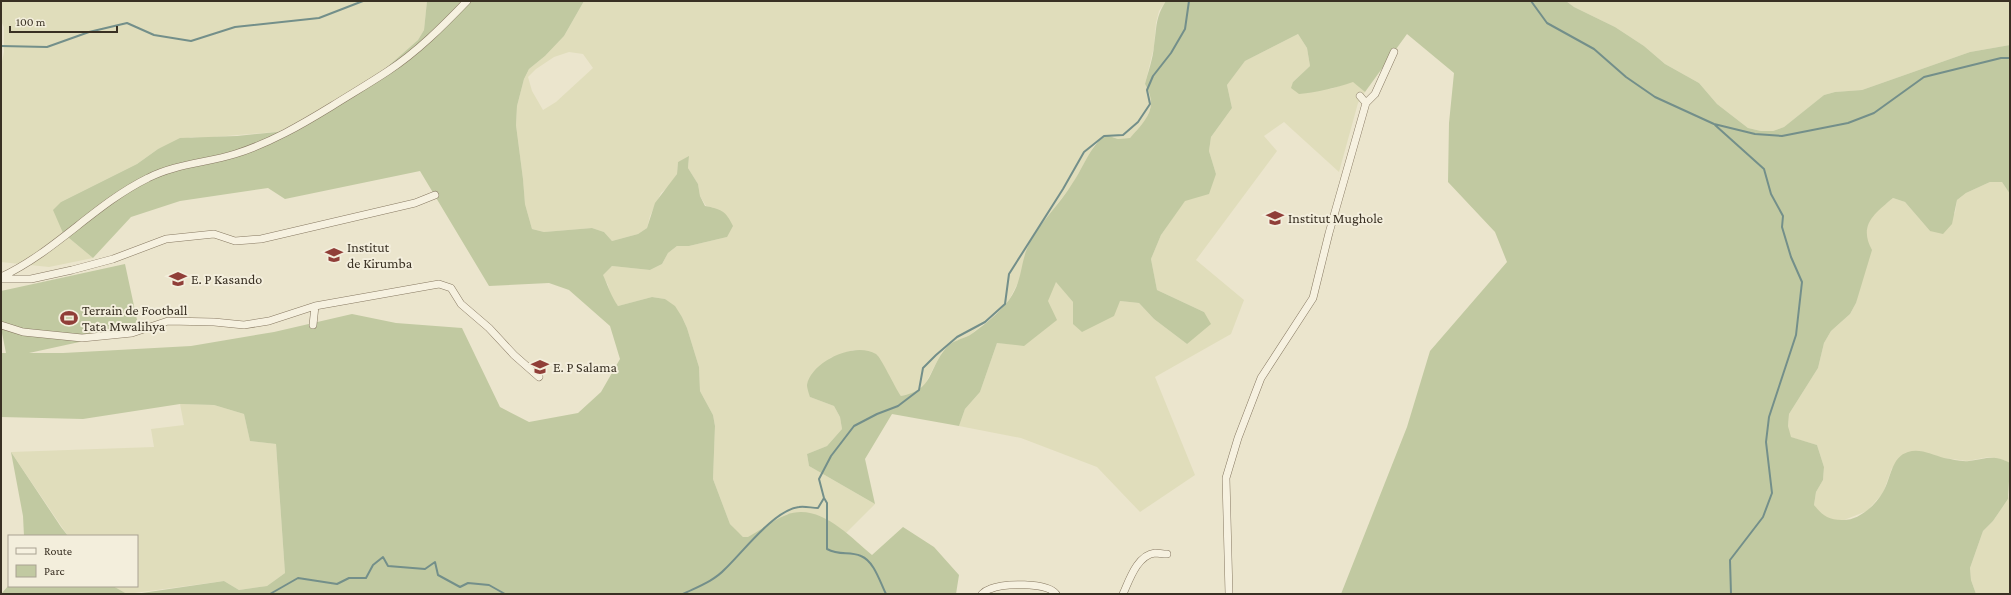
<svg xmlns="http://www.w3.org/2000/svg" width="2011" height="595" viewBox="0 0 2011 595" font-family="'Crimson Pro',serif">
<rect width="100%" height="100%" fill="#ebe5cd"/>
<path fill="#e0ddbb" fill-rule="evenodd" d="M 1,1 L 427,1 L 424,30 L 418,40 L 378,75 L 287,131 L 202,138 L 191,137 L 158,149 L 137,164 L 61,202 L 63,233 L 93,258 L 49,267 L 1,262 L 1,66 L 4,52 L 4,27 L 1,21 Z
M 584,1 L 1166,1 L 1159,11 L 1156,23 L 1154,47 L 1145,84 L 1151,95 L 1150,109 L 1146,120 L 1130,138 L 1118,139 L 1107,135 L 1096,142 L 1072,185 L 1041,225 L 1028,245 L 1020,279 L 1009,300 L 999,311 L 970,335 L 948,345 L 941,354 L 923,388 L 913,394 L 901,396 L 894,387 L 877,355 L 853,350 L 830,358 L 810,397 L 834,406 L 840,417 L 842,429 L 827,446 L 807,454 L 809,466 L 875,504 L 846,533 L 828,520 L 787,514 L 749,537 L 743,537 L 738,533 L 730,524 L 713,479 L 715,426 L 713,415 L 700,391 L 699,367 L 687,328 L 682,317 L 665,299 L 652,297 L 618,306 L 611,297 L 608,285 L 602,275 L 612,266 L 650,270 L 662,264 L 668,253 L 677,246 L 689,246 L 727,237 L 717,209 L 706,206 L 700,196 L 698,184 L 688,168 L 689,157 L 678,162 L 677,174 L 670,185 L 661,193 L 650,216 L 647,228 L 638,234 L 612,241 L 604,232 L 592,228 L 544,232 L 532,229 L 525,204 L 523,179 L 516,125 L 517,106 L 524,79 L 529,69 L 545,56 L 564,36 ZM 569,52 L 583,54 L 593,68 L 556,102 L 543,110 L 532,91 L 528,77 L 536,69 L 554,57 Z
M 1566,1 L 2010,1 L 2010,45 L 1970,52 L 1862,90 L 1835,92 L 1824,95 L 1784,127 L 1773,131 L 1761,131 L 1748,128 L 1717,104 L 1699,83 L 1665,64 L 1644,46 L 1615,27 L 1574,7 Z
M 1298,34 L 1307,48 L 1310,66 L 1293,82 L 1331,89 L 1353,81 L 1365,92 L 1358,103 L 1339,172 L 1284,122 L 1264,136 L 1277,151 L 1196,260 L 1244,300 L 1231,334 L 1155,377 L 1195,475 L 1140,512 L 1097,467 L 1021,438 L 959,426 L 965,409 L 980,392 L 997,343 L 1024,345 L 1056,281 L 1073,302 L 1073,324 L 1120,301 L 1139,303 L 1154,319 L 1187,344 L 1204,312 L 1157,290 L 1151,259 L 1161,235 L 1185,200 L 1216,174 L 1209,151 L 1211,137 L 1232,108 L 1227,85 L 1245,61 Z
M 1990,182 L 2002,182 L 2010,194 L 2010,463 L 2001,459 L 1989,457 L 1967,461 L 1945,458 L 1892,468 L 1883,493 L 1867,511 L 1844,520 L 1832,520 L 1821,515 L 1814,505 L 1816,492 L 1823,480 L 1824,467 L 1817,445 L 1790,437 L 1788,426 L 1789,414 L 1818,368 L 1824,343 L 1831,331 L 1850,314 L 1856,303 L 1867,227 L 1873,214 L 1893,198 L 1905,202 L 1930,231 L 1955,213 L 1957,200 L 1966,193 Z
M 180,404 L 214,405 L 244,414 L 250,441 L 276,444 L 285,573 L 267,586 L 239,590 L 224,581 L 127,594 L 113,586 L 137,586 L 137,536 L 68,536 L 11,452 L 154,447 L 151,429 L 184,425 Z
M 2010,490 L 2010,594 L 1976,594 L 1971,580 L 1970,568 L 1983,531 L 1993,521 L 2008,499 Z"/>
<path fill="#c1c9a1" d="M 427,1 L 584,1 L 564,36 L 545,56 L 529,69 L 524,79 L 517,106 L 516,125 L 523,179 L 525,204 L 532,229 L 544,232 L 592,228 L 604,232 L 612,241 L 638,234 L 647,228 L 655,203 L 677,174 L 678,162 L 689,156 L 688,168 L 698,184 L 700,196 L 705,206 C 721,209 726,211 733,226 L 727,237 L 689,246 L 677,246 L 668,253 L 662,264 L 650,270 L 612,266 L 603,275 C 608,286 611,296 618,306 L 652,297 L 665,299 L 675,306 L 682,317 L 687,328 L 699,367 L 700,391 L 713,415 L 715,426 L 713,479 L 730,524 L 743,537 L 748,537 C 761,530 773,520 786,515 C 819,502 849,536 872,555 L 903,527 L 934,547 L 959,575 L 956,594 L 135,594 L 224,581 L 239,590 L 267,586 L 285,573 L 276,444 L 250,441 L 244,414 L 214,405 L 180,404 L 83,419 L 1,417 L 1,353 L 6,353 L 1,328 L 1,291 L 125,264 L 139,329 L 29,353 L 63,353 L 191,346 L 274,332 L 352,314 L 396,323 L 462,328 L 500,407 L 529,422 L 578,413 L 601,392 L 620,359 L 610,326 L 569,290 L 549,283 L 489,286 L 420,171 L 285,199 L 268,188 L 180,201 L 131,217 L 93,258 L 63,233 L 53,210 L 61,202 L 137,164 L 158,149 L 180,138 L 237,136 L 287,131 L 378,75 L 418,40 L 424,30 Z
M 1166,1 L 1566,1 L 1574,7 L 1615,27 L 1644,46 L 1665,64 L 1699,83 L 1717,104 L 1748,128 L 1761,131 L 1773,131 L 1784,127 L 1824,95 L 1835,92 L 1862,90 L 1970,52 L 2010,45 L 2010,194 L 2002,182 L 1990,182 L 1966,193 L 1957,200 L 1952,224 L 1943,234 L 1930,231 L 1905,202 L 1893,198 C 1875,213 1858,225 1872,250 L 1856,303 L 1850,314 L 1831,331 L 1824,343 L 1818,368 L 1789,414 L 1788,426 L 1791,437 L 1817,445 L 1824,467 L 1823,480 L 1816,492 L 1814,505 C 1822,515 1828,520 1842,520 C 1858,521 1875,506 1883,492 C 1891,479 1891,457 1908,452 C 1920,448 1933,455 1944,458 C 1952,459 1961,462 1969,461 C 1986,459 1993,454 2010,463 L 2008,499 L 1993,521 L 1983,531 L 1970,568 L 1971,580 L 1976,594 L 1341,594 L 1407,427 L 1430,351 L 1507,262 L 1495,232 L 1448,182 L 1449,123 L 1454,73 L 1407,34 L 1365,92 L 1353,82 C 1335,88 1318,92 1299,94 L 1291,88 L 1293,82 L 1310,66 L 1307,48 L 1298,34 L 1245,61 L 1227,85 L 1232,108 L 1211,137 L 1209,151 L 1216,174 L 1209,194 L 1185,201 L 1161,235 L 1151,259 L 1157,290 L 1204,312 L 1211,324 L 1187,344 L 1154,319 L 1139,303 L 1120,301 L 1114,316 L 1082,332 L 1073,324 L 1073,302 L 1056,282 L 1048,301 L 1057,320 L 1024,346 L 997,343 L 980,392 L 965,409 L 959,426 L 892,414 L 865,459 L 875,504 L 809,466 L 807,454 L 827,446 L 842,429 L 840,417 L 834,406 L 810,397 C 809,394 807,388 807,385 C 811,362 854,341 876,354 C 881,357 895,388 901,396 C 934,390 928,369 946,348 C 952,341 962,339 970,335 C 983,326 999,313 1009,300 C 1023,281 1020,262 1029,244 C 1040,222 1059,205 1072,184 C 1084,167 1089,147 1106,135 L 1118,139 L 1130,138 C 1146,120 1159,108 1145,84 C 1148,72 1153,59 1154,46 C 1157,27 1155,18 1166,1 Z
M 11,452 L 61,527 L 68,536 L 24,536 L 23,516 Z
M 9,585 L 9,586 L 113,586 L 127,594 L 1,594 Z"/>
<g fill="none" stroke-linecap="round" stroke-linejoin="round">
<path stroke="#738f8a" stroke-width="2" d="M 1531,1 L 1547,23 L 1594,49 L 1626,77 L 1655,97 L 1714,124 L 1755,134 L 1782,136 L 1848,123 L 1874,113 L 1924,77 L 2001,58 L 2010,58
M 1,46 L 47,47 L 89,32 L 127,23 L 154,35 L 191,41 L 235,27 L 319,18 L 363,1
M 1715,125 L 1764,169 L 1771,194 L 1783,216 L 1782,227 L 1791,257 L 1802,282 L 1796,335 L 1769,417 L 1766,442 L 1772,493 L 1763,517 L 1730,560 L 1731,594
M 824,498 L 827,503 L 827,549 C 840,556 849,551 861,556 C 874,561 880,582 886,594
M 270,594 L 298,578 L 337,584 L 349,578 L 366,578 L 373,565 L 383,557 L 388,566 L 425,569 L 435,562 L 438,575 L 460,587 L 468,583 L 489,585 L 505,594
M 683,594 C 697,587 714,581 725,569 C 743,552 774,510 799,507 C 805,506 812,508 818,508 L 824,498 L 819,479 L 831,456 L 854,426 L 877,414 L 898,406 L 919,390 L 923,368 L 936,355 L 957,337 L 985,322 L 1005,304 L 1009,274 L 1063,189 L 1084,152 L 1104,136 L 1123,135 L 1138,122 L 1150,104 L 1147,90 L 1153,76 L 1171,53 L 1185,29 L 1189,1"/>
<g stroke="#877962" stroke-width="8">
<path id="minor" d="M 1366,103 L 1375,94 L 1394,52
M 1,277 C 55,252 95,204 148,178 C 175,164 206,163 235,154 C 270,143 301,125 332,106 C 351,94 370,83 388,71 C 417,52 443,26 467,1
M 1,279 L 31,279 L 72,270 L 113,259 L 166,239 L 214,234 L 235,241 L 261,239 L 415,203 L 435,195
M 1,325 L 23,332 L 82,338 L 132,333 L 168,321 L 214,322 L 244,325 L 269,321 L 315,306 L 439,284 L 451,288 L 461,304 L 489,328 L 514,355 L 539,377
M 313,325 L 315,306
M 982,594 C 984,592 987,590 990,589 C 1003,583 1047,582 1056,594
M 1123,594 C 1129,581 1137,555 1155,553 C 1158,553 1163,554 1167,554
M 1229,594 L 1226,478 L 1238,438 L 1261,378 L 1313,298 L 1329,233 L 1366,103 L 1360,96"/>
</g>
<use href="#minor" stroke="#f6f1e0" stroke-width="7"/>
</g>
<defs>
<g id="school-bare" transform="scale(1.38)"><path d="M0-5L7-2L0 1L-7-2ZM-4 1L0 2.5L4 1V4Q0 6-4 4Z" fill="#903e38" stroke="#f3eedc" stroke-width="2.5" paint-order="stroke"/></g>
<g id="stadium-bare" transform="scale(1.38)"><path d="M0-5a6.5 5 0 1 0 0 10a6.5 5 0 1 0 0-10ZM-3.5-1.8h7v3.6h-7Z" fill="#903e38" stroke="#f3eedc" stroke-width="2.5" paint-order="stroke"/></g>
</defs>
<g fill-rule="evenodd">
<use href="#school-bare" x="1275" y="218"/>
<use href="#school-bare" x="334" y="255"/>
<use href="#school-bare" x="178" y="279"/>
<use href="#stadium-bare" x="69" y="318"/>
<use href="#school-bare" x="540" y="367"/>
</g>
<g text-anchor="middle" stroke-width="4" stroke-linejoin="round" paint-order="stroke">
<g font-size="14" fill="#393023" stroke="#f3eedc" text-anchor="start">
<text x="1288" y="223">Institut Mughole</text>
<text x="347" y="252">Institut<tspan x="347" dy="16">de Kirumba</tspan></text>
<text x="191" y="284">E. P Kasando</text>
<text x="82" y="315">Terrain de Football<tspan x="82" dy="16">Tata Mwalihya</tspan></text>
<text x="553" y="372">E. P Salama</text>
</g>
</g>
<rect width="2011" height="595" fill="none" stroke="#393023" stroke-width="4"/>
<rect x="8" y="535" width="130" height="52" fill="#f3eedc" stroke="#a9a292"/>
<rect x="16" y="548" width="20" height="6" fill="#f6f1e0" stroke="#a9a292"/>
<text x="44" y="555" font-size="12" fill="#393023">Route</text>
<rect x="16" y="565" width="20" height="12" fill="#c1c9a1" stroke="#a9a292"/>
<text x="44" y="575" font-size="12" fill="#393023">Parc</text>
<path d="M10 26v6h107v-6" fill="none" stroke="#393023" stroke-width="2"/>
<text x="16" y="26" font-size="12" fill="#393023" stroke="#f3eedc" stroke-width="3" paint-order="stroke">100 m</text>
</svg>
